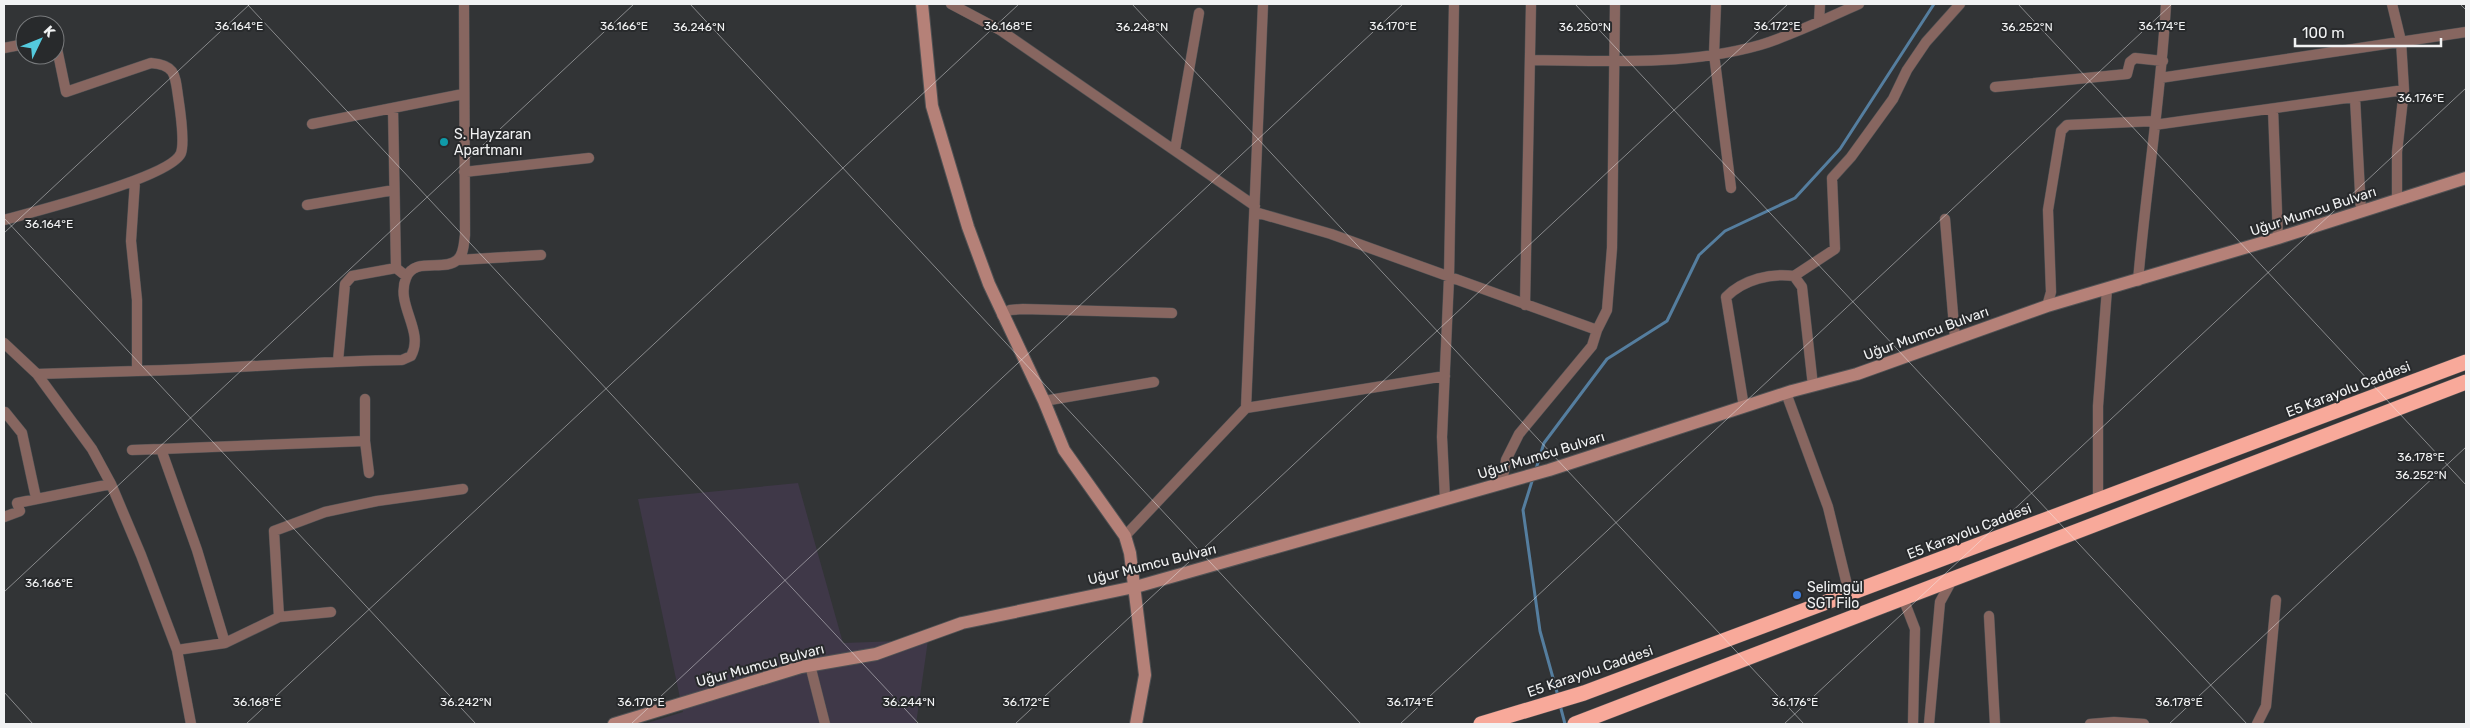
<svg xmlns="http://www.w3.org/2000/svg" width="2470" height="728" viewBox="0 0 2470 728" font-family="Rubik,sans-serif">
<rect width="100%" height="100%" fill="#323436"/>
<path fill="#3f3848" d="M 798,483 L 843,643 L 928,640 L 916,724 L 644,724 L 683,712 L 638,499 Z"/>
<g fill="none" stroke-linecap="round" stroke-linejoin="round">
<path stroke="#557e9f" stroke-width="3" d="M 1536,469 L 1544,443 L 1607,359 L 1667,321 L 1699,255 L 1725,231 L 1795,198 L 1840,149 L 1934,4
M 1533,478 L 1523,510 L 1540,631 L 1558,696
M 1560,705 L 1565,724"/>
<g stroke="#515254" stroke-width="11">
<path id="street" d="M 951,4 L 1000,30 L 1255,206
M 1716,4 L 1714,54 L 1731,188
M 2392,4 L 2401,41 L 2404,90 L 2397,152 L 2397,200
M 1819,22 L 1820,4
M 4,48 L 25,44
M 1531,60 C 1607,61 1686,66 1760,45 C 1793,35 1827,18 1859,4
M 2160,78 L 2466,32
M 1995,87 L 2127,74 L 2130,62 L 2135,58 L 2163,61
M 2355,98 L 2361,211
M 393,108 L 396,268 L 406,276
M 2273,109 L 2278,238
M 312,124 L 463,94
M 2154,125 L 2404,90
M 1175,150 L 1199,13
M 464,172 L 589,158
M 307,205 L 394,190
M 1255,212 L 1331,234 L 1597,330
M 1945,219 L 1955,338
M 4,220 C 33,212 172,177 181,153 C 185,141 180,109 178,96 C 175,74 175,65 151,63 L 66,92 L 55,39
M 458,260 L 541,255
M 1794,276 L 1835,249 L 1832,178 L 1851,157 L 1893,99 L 1907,70 L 1926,42 L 1960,4
M 2138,281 C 2146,188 2161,96 2166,4
M 1525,305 L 1531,4
M 2047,306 L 2051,292 L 2048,210 L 2061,131 L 2067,125 L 2155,121
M 1002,315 L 1010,310 L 1023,309 L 1172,313
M 4,343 L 37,374 L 92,449 L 111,484 L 141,555 L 177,650 L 191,724
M 338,361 L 345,284 L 352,276 L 396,268
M 137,371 C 226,369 314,361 402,360 L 411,356 C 425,331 395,305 406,278 C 414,256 445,272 457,260 C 464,255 464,242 465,235 L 464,4
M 37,374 L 137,371 L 137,300 L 131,241 L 135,181
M 1786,393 L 1828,507 L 1849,593
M 365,399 L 365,441 L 369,473
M 1044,401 L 1154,382
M 1744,407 L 1726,297 C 1744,279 1771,273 1794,276 L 1802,287 L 1813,386
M 1246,408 L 1445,376
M 5,412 L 22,433 L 36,498
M 132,450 L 161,449
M 1502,483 L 1506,460 L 1519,434 L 1592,346 L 1597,330 L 1607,310 L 1612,248 L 1615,4
M 1445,499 L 1442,437 L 1449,278 L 1454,4
M 2098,500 L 2098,406 L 2107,289
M 4,517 L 20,511 L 17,503 L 111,484
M 1125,536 L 1246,408 L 1263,4
M 1903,598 L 1915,629 L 1913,724
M 1989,616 L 1995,724
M 279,617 L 331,612
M 225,643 L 197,550 L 161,449 L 365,441
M 177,650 L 225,643 L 279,617 L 274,531 L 325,512 L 377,501 L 463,489
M 810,665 L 825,724
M 1929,724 L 1940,602 L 1952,580
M 2090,724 L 2114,722 L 2144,724
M 2257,724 L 2266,706 L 2276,600"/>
</g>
<g stroke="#515254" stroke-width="14">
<path id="secondary" d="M 922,4 L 932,106 L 968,227 L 989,284 L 1044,401 L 1064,450 L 1125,536 L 1130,553 L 1145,675 L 1136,724
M 614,724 L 801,667 L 876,654 L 962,623 L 1139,586 L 1549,470 L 1792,391 L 1857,374 L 2047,306 L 2278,238 L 2466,178"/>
</g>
<g stroke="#515254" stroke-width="16">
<path id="highway" d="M 1481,724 L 1584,693 L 2466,362
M 1575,724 L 2466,382"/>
</g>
<use href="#street" stroke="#876660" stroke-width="10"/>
<use href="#secondary" stroke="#b58178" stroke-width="12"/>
<use href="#highway" stroke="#f8a99a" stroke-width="15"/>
</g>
<path fill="none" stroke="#f1f2f3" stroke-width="1" stroke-opacity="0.45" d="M 247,4 L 919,724M 690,4 L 1361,724M 1132,4 L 1804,724M 1575,4 L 2247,724M 2018,4 L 2466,485M 2460,4 L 2466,10M 4,218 L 476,724M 4,233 L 250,4M 4,592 L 634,4M 4,692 L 33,724M 246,724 L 1019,4M 631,724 L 1403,4M 1015,724 L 1788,4M 1400,724 L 2172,4M 1784,724 L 2466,88M 2169,724 L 2466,447"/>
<circle fill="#0f9aa8" stroke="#282a2c" stroke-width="2" cx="444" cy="142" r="5"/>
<circle fill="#3f7fe0" stroke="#282a2c" stroke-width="2" cx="1797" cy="595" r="5"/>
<g text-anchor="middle" stroke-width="4" stroke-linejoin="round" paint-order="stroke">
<g font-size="14" fill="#f1f2f3" stroke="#282a2c" text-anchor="start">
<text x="454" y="139">S. Hayzaran<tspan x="454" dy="16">Apartmanı</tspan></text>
<text x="1807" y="592">Selimgül<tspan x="1807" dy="16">SGT Filo</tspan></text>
</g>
<g font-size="14" fill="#f1f2f3" stroke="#282a2c">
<text transform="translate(2313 211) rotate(-18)" y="5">Uğur Mumcu Bulvarı</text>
<text transform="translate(1926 333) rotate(-20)" y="5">Uğur Mumcu Bulvarı</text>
<text transform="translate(2348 389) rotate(-21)" y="5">E5 Karayolu Caddesi</text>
<text transform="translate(1541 455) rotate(-17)" y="5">Uğur Mumcu Bulvarı</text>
<text transform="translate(1969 531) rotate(-21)" y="5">E5 Karayolu Caddesi</text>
<text transform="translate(1152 564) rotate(-14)" y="5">Uğur Mumcu Bulvarı</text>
<text transform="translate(760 665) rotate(-15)" y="5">Uğur Mumcu Bulvarı</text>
<text transform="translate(1590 671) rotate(-19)" y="5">E5 Karayolu Caddesi</text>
</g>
</g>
<g font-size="12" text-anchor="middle" fill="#f1f2f3" stroke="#282a2c" stroke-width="4" stroke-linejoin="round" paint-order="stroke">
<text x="239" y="30">36.164°E</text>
<text x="624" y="30">36.166°E</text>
<text x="1008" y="30">36.168°E</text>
<text x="1393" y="30">36.170°E</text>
<text x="1777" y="30">36.172°E</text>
<text x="2162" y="30">36.174°E</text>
<text x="1142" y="31">36.248°N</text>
<text x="2027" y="31">36.252°N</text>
<text x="699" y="31">36.246°N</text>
<text x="1585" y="31">36.250°N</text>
<text x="2421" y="102">36.176°E</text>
<text x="49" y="228">36.164°E</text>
<text x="2421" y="461">36.178°E</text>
<text x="2421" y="479">36.252°N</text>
<text x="49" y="587">36.166°E</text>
<text x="466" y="706">36.242°N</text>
<text x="909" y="706">36.244°N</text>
<text x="257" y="706">36.168°E</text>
<text x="641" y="706">36.170°E</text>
<text x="1026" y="706">36.172°E</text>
<text x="1410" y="706">36.174°E</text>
<text x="1795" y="706">36.176°E</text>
<text x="2179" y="706">36.178°E</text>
</g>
<rect width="2470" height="728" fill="none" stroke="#f1f2f3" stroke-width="10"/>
<g transform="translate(40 40) rotate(47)"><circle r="24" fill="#282a2c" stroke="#787a7c"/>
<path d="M0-4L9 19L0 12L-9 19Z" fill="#54cade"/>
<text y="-8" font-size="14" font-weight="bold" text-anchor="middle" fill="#f1f2f3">K</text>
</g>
<path d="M2295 38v8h146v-8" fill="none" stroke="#f1f2f3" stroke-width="2.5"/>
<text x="2302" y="38" font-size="15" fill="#f1f2f3" stroke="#282a2c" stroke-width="4" paint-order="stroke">100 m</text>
</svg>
